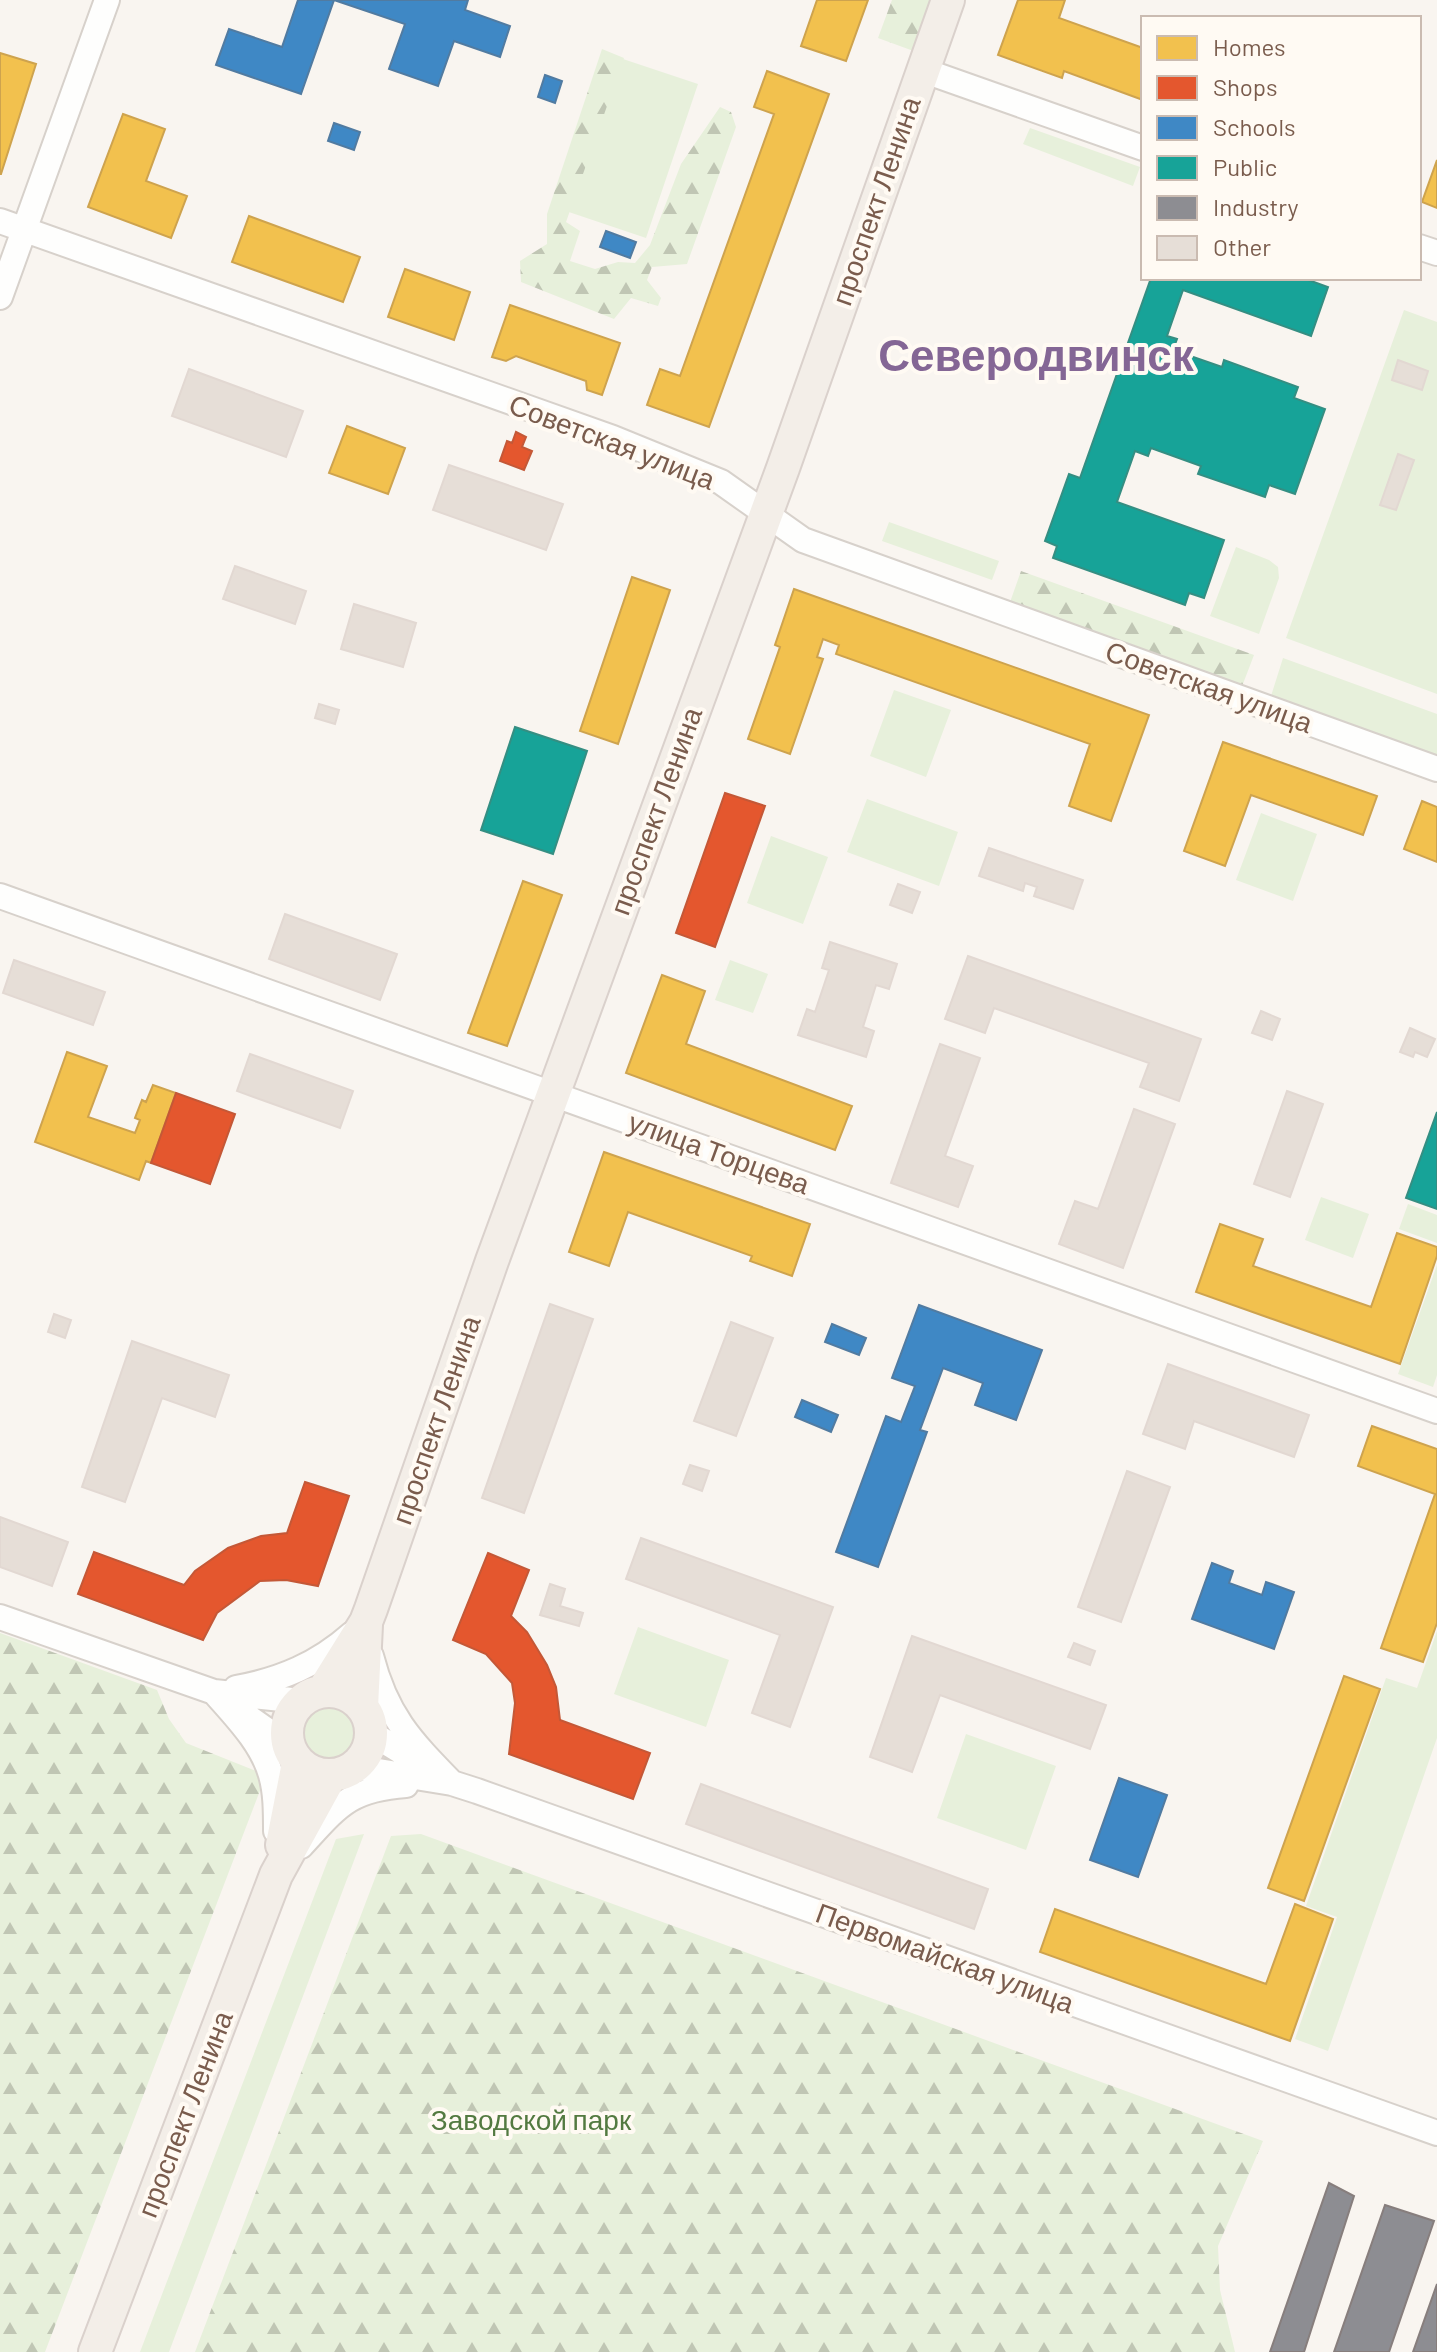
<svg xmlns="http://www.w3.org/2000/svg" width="1437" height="2352" viewBox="0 0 1437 2352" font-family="Barlow,sans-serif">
<defs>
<pattern id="forest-firs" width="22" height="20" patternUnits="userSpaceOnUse" patternTransform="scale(2)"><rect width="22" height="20" fill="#e7f0db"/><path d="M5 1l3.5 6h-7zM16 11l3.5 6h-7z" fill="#c0c6b4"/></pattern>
</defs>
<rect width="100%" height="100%" fill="#f9f5f0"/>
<path fill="#e7f0db" d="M 605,53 L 698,84 L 646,238 L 554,207 Z
M 1030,128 L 1140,167 L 1133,186 L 1023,144 Z
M 1404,310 L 1437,322 L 1437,694 L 1286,638 Z
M 889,522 L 999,561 L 992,580 L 882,541 Z
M 1236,547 L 1269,560 L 1278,567 L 1279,578 L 1259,634 L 1210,616 Z
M 1283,658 L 1437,714 L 1437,755 L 1271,696 Z
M 894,690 L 951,710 L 926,777 L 870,756 Z
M 867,799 L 958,832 L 939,886 L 847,852 Z
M 1261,813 L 1317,834 L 1293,901 L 1236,880 Z
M 771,836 L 828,857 L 803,924 L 747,903 Z
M 730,960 L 768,974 L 753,1013 L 715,1000 Z
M 1321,1197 L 1369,1214 L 1353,1258 L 1305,1240 Z
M 1408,1204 L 1437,1215 L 1437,1243 L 1399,1229 Z
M 1437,1265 L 1437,1375 L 1433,1387 L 1398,1374 Z
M 638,1627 L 729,1660 L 706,1727 L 614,1694 Z
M 1437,1631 L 1437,1738 L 1328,2051 L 1295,2039 L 1337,1917 L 1306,1906 L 1386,1678 L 1417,1688 Z
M302 1734a26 26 0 1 1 52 0a26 26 0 1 1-52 0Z
M 966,1734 L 1056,1766 L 1026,1850 L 937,1818 Z
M 364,1834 L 169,2352 L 140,2352 L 336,1839 Z"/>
<path fill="url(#forest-firs)" d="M 892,0 L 938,0 L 919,53 L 878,38 Z
M 602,49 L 624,58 L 566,222 L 580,231 L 570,261 L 595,269 L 618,262 L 635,263 L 650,245 L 681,164 L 720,107 L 731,112 L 736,127 L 687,264 L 652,267 L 647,280 L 661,298 L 658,306 L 631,298 L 614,319 L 521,282 L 520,261 L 547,244 L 547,214 Z
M 1021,571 L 1254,655 L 1241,689 L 1009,605 Z
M 0,1633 L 157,1690 L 169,1719 L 186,1743 L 266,1775 L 45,2352 L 0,2352 Z
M 421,1834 L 1263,2141 L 1218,2246 L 1220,2290 L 1235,2352 L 195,2352 L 391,1836 Z"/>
<path fill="#f2c14e" stroke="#cea34e" stroke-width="2" d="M 817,0 L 868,0 L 846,61 L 801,46 Z
M 1018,0 L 1065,0 L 1059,18 L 1143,48 L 1143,100 L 1064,71 L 1062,78 L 998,55 Z
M 0,53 L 36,64 L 1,174 L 0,174 Z
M 767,71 L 829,94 L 709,427 L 647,405 L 660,369 L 680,376 L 774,114 L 754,107 Z
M 123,114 L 165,129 L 146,181 L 187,196 L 171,238 L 88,207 Z
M 1437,160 L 1437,208 L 1422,202 Z
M 249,216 L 360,257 L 343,302 L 232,262 Z
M 405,269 L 470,292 L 454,340 L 388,317 Z
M 510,305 L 620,343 L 602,395 L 587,390 L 586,381 L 516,356 L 506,361 L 492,357 Z
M 347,426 L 405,448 L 388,494 L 329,473 Z
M 632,577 L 670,590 L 618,744 L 580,731 Z
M 794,589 L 1149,715 L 1111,821 L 1069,806 L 1090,744 L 836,654 L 839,645 L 823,639 L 817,657 L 823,659 L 790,754 L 748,739 L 780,647 L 775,645 Z
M 1223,742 L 1377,796 L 1363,835 L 1251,795 L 1225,866 L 1184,851 Z
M 1422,801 L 1437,807 L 1437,862 L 1404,849 Z
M 523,881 L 562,895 L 507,1046 L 468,1033 Z
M 662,975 L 705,991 L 686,1044 L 852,1106 L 835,1150 L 626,1073 Z
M 67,1052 L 107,1066 L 88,1117 L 135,1133 L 140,1120 L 135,1118 L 142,1100 L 146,1102 L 153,1085 L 176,1093 L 151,1163 L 146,1161 L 139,1180 L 35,1142 Z
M 604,1152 L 810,1224 L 792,1276 L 750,1261 L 752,1256 L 628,1212 L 609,1266 L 569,1252 Z
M 1220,1224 L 1263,1239 L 1253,1266 L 1371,1307 L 1397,1233 L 1437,1247 L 1437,1256 L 1400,1364 L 1196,1292 Z
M 1372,1426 L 1437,1449 L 1437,1623 L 1423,1662 L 1381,1648 L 1435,1494 L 1358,1466 Z
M 1344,1676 L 1380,1689 L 1304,1901 L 1268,1888 Z
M 1295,1904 L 1333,1919 L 1290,2041 L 1040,1952 L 1055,1909 L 1266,1984 Z"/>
<path fill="#e4572e" stroke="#c45837" stroke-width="2" d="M 516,432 L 526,437 L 522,447 L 532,451 L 524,470 L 500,461 L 507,441 L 512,443 Z
M 725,793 L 765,806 L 715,947 L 676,933 Z
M 176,1093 L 235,1114 L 210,1184 L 151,1163 Z
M 305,1482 L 349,1496 L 318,1586 L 286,1580 L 260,1581 L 217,1613 L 203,1640 L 78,1594 L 94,1552 L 184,1585 L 195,1571 L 228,1548 L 261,1536 L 287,1533 Z
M 488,1553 L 529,1570 L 511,1616 L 527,1632 L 547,1665 L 556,1687 L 560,1720 L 650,1753 L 633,1799 L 509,1754 L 515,1703 L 512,1683 L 486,1654 L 453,1640 Z"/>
<path fill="#3f88c5" stroke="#517ba1" stroke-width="2" d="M 298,0 L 334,0 L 301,94 L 216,65 L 229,29 L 282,47 Z
M 334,0 L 468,0 L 465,10 L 510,26 L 500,57 L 454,41 L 438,86 L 389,69 L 405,24 Z
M 545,75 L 562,81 L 555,103 L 538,97 Z
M 334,123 L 360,132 L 354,150 L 328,141 Z
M 606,231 L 636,242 L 630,258 L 600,247 Z
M 919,1305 L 1042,1350 L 1016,1420 L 975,1405 L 983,1383 L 943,1368 L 920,1430 L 927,1432 L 878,1567 L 836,1552 L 886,1416 L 901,1422 L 915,1386 L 892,1378 Z
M 832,1324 L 866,1338 L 859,1355 L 825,1342 Z
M 802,1400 L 838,1415 L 831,1432 L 795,1417 Z
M 1212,1563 L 1233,1571 L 1229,1583 L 1262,1595 L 1266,1582 L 1294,1592 L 1274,1649 L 1192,1619 Z
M 1119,1778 L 1167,1795 L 1138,1877 L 1090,1860 Z"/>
<path fill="#17a398" stroke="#358e82" stroke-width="2" d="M 1151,278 L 1303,278 L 1328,287 L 1311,336 L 1183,290 L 1167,336 L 1177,339 L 1173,350 L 1222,367 L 1224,360 L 1298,387 L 1294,398 L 1325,409 L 1295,494 L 1269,485 L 1265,497 L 1198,474 L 1201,466 L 1151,448 L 1148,456 L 1135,451 L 1117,502 L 1224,540 L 1204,598 L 1189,593 L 1185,605 L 1053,558 L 1057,546 L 1045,541 L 1069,474 L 1080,478 Z
M 515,727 L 587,751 L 553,854 L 481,830 Z
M 1437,1112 L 1437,1209 L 1406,1198 Z"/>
<path fill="#8d8d92" stroke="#877e7d" stroke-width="2" d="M 1329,2183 L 1354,2196 L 1304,2352 L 1270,2352 Z
M 1385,2205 L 1434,2221 L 1389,2352 L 1334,2352 Z
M 1437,2284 L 1437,2352 L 1413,2352 Z"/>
<path fill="#e6ded7" stroke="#e2d8d2" stroke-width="2" d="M 1398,360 L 1428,371 L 1422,390 L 1392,380 Z
M 189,369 L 303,411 L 286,457 L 172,416 Z
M 1398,454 L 1414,460 L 1396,510 L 1380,505 Z
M 449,465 L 563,504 L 546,550 L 433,510 Z
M 235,566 L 306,591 L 295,624 L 223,599 Z
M 354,604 L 416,623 L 403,667 L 341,649 Z
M 319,704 L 339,710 L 335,724 L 315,718 Z
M 989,848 L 1083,880 L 1073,909 L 1034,896 L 1037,887 L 1025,883 L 1023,891 L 979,876 Z
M 898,884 L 920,892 L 912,913 L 890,905 Z
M 285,914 L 397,954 L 380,1000 L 269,959 Z
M 830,942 L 897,964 L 889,989 L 876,985 L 863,1027 L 874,1031 L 866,1057 L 798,1035 L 807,1009 L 815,1012 L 829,970 L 822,968 Z
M 968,956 L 1201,1039 L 1179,1101 L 1140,1087 L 1149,1063 L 994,1008 L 985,1033 L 945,1019 Z
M 14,960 L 105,992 L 93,1025 L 3,993 Z
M 1261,1011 L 1280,1019 L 1272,1040 L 1252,1033 Z
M 1410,1028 L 1435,1039 L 1427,1057 L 1415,1052 L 1413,1057 L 1400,1052 Z
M 940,1044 L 980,1058 L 945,1156 L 973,1166 L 958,1207 L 891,1183 Z
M 250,1054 L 353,1091 L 340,1128 L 237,1091 Z
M 1287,1091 L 1323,1104 L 1290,1197 L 1254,1184 Z
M 1134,1109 L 1175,1124 L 1123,1268 L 1059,1244 L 1075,1201 L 1098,1209 Z
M 550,1304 L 593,1319 L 524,1513 L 482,1498 Z
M 54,1314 L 71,1320 L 65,1338 L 48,1332 Z
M 731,1322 L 773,1338 L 736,1436 L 694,1421 Z
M 132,1341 L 229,1375 L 215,1417 L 162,1398 L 125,1502 L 82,1487 Z
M 1168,1364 L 1309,1415 L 1294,1457 L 1194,1421 L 1185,1449 L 1143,1434 Z
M 690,1465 L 709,1471 L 702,1491 L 683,1484 Z
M 1127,1471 L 1170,1487 L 1121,1622 L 1078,1607 Z
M 0,1517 L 68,1542 L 52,1586 L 0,1567 Z
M 641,1538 L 833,1607 L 790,1727 L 752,1713 L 780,1635 L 626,1579 Z
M 550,1584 L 565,1589 L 560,1606 L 583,1613 L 579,1626 L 540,1615 Z
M 912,1636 L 1106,1705 L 1090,1749 L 940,1695 L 912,1772 L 870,1757 Z
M 1074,1643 L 1095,1651 L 1090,1665 L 1068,1657 Z
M 701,1784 L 988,1889 L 974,1929 L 686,1824 Z"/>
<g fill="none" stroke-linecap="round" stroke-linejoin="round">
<g stroke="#d7d1cb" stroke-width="28">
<path id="minor" d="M 922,70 L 1143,148
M 0,221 L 613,438 L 721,482 L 803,540 L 1437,769
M 1419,247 L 1437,253
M 0,297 L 107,0
M 0,896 L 1437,1411
M 0,1617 L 214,1692 L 301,1701
M 371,1656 C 386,1715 410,1740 452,1783
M 236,1688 C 281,1680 318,1664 352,1634
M 214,1692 C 235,1716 262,1743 271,1775 C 276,1792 276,1812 276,1831
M 238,1710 L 288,1745
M 371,1733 L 423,1765
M 354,1767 L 452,1783 L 477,1791 L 1437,2133
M 301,1846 C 338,1806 349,1789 406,1785"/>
</g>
<g stroke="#dad1cc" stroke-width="36">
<path id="major" d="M287 1733a42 42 0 1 1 84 0a42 42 0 1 1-84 0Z
M 323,1691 L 366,1622 L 371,1609 L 492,1261 L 783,468 L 948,0
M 362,1707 L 366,1625
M 282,1845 L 298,1763
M 95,2352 L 276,1875 L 331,1775"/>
</g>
<use href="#minor" stroke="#fefefd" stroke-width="24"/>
<use href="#major" stroke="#f3eee8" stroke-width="32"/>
</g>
<g text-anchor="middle" stroke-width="8" stroke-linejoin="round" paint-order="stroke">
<g font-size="28" fill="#7a5c4d" stroke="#fffaf3">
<text transform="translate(876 201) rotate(-71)" y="10">проспект Ленина</text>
<text transform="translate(612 442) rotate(21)" y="10">Советская улица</text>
<text transform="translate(1209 687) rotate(20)" y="10">Советская улица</text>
<text transform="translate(656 811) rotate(-70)" y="10">проспект Ленина</text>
<text transform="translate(719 1153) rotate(20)" y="10">улица Торцева</text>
<text transform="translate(436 1420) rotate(-71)" y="10">проспект Ленина</text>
<text transform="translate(945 1958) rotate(20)" y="10">Первомайская улица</text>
<text transform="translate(185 2114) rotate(-69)" y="10">проспект Ленина</text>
</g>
<g font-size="28" fill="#537a41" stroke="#fffaf3">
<text x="531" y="2130">Заводской парк</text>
</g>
<g font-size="44" font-weight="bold" fill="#846695" stroke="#fffaf3">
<text x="1036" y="371">Северодвинск</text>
</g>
</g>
<rect x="1141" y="16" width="280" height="264" fill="#fffaf3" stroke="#cabbb1" stroke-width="2"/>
<rect x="1157" y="36" width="40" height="24" fill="#f2c14e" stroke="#cabbb1" stroke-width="2"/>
<text x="1213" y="56" font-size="24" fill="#7a5c4d">Homes</text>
<rect x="1157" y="76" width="40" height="24" fill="#e4572e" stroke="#cabbb1" stroke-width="2"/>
<text x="1213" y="96" font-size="24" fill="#7a5c4d">Shops</text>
<rect x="1157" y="116" width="40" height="24" fill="#3f88c5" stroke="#cabbb1" stroke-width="2"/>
<text x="1213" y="136" font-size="24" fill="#7a5c4d">Schools</text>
<rect x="1157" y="156" width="40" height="24" fill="#17a398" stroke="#cabbb1" stroke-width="2"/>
<text x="1213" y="176" font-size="24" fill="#7a5c4d">Public</text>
<rect x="1157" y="196" width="40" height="24" fill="#8d8d92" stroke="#cabbb1" stroke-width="2"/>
<text x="1213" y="216" font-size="24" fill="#7a5c4d">Industry</text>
<rect x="1157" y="236" width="40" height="24" fill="#e6ded7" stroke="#cabbb1" stroke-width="2"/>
<text x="1213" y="256" font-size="24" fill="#7a5c4d">Other</text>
</svg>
